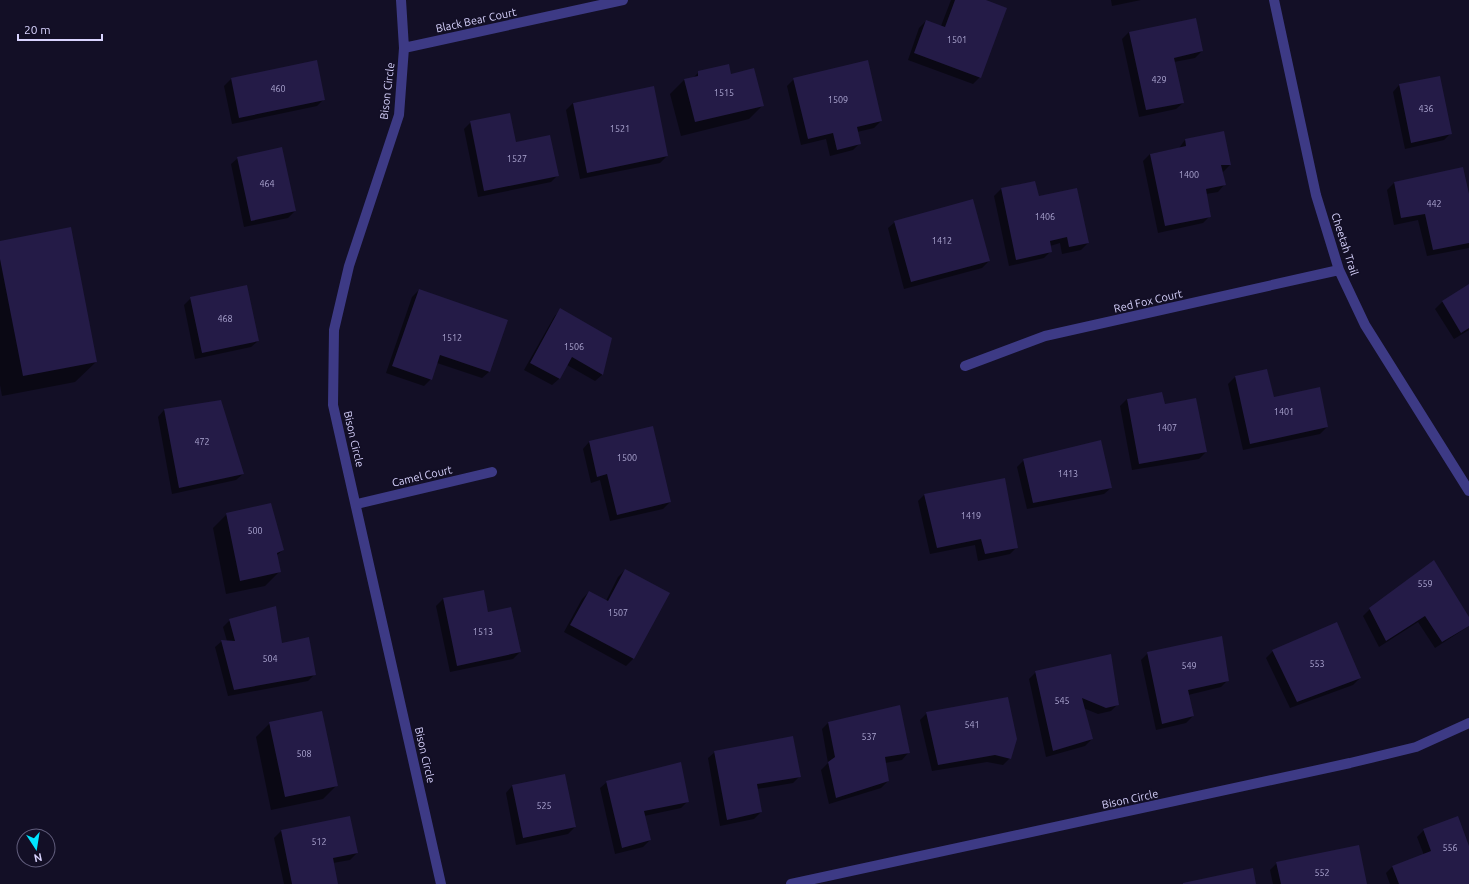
<svg xmlns="http://www.w3.org/2000/svg" width="1469" height="884" viewBox="0 0 1469 884" font-family="Ubuntu,sans-serif">
<rect width="100%" height="100%" fill="#130f26"/>
<path fill="#0007" d="M 951,0 L 983,0 L 980,77 L 973,84 L 908,60 L 919,28 L 926,21 L 941,26 Z
M 1111,0 L 1141,0 L 1112,6 Z
M 1129,32 L 1202,51 L 1195,58 L 1174,62 L 1183,103 L 1176,109 L 1139,117 L 1122,39 Z
M 316,61 L 324,99 L 317,106 L 232,124 L 224,86 L 231,79 Z
M 699,72 L 731,75 L 763,105 L 749,119 L 681,136 L 670,94 L 684,80 L 693,78 Z
M 794,79 L 881,121 L 874,128 L 857,132 L 860,143 L 853,150 L 830,156 L 826,139 L 801,145 L 787,86 Z
M 1399,85 L 1451,133 L 1444,140 L 1405,149 L 1393,92 Z
M 653,87 L 667,156 L 660,163 L 580,179 L 566,110 L 573,103 Z
M 471,122 L 515,143 L 558,175 L 551,182 L 478,197 L 464,129 Z
M 1223,132 L 1230,165 L 1223,172 L 1224,185 L 1218,192 L 1206,194 L 1210,216 L 1203,223 L 1158,233 L 1143,161 L 1150,154 L 1179,148 L 1185,140 Z
M 238,158 L 295,211 L 288,218 L 244,227 L 231,164 Z
M 1462,168 L 1469,199 L 1469,248 L 1427,256 L 1418,220 L 1394,225 L 1387,190 L 1394,183 Z
M 1034,182 L 1038,197 L 1088,243 L 1081,250 L 1062,254 L 1060,243 L 1050,246 L 1051,251 L 1044,258 L 1009,266 L 994,196 L 1001,189 Z
M 895,222 L 989,261 L 982,268 L 904,289 L 888,228 Z
M 0,242 L 96,362 L 75,382 L 2,396 L 0,385 Z
M 1469,285 L 1469,330 L 1454,339 L 1435,309 L 1442,302 Z
M 419,290 L 489,372 L 482,378 L 437,363 L 431,379 L 424,386 L 386,373 L 412,297 Z
M 191,298 L 258,341 L 251,347 L 195,359 L 184,305 Z
M 560,310 L 611,338 L 602,375 L 595,381 L 567,365 L 559,379 L 552,385 L 524,370 L 554,317 Z
M 1266,370 L 1273,398 L 1327,427 L 1320,434 L 1243,450 L 1228,384 L 1235,377 Z
M 1161,393 L 1164,405 L 1206,452 L 1199,459 L 1132,470 L 1120,406 L 1127,399 Z
M 164,410 L 243,474 L 236,480 L 172,494 L 158,417 Z
M 589,442 L 670,502 L 663,509 L 610,521 L 600,480 L 591,483 L 583,449 Z
M 1024,460 L 1111,488 L 1104,494 L 1027,509 L 1017,467 Z
M 925,494 L 1017,547 L 1010,554 L 978,561 L 975,545 L 930,554 L 918,501 Z
M 227,514 L 283,550 L 276,556 L 279,572 L 265,586 L 226,594 L 213,528 Z
M 625,570 L 668,593 L 633,659 L 626,666 L 564,632 L 582,599 L 589,592 L 606,601 L 618,577 Z
M 483,591 L 488,613 L 520,652 L 513,659 L 450,672 L 436,606 L 443,599 Z
M 1370,609 L 1469,619 L 1469,626 L 1435,648 L 1418,622 L 1379,647 L 1363,616 Z
M 230,620 L 315,674 L 308,681 L 228,696 L 215,647 L 222,641 L 227,641 L 223,627 Z
M 1273,651 L 1360,678 L 1353,685 L 1290,708 L 1266,658 Z
M 1148,653 L 1228,680 L 1221,687 L 1188,695 L 1193,716 L 1186,723 L 1156,730 L 1141,660 Z
M 1036,672 L 1118,704 L 1111,711 L 1098,714 L 1083,708 L 1092,739 L 1085,746 L 1046,757 L 1029,679 Z
M 927,713 L 1010,758 L 1003,765 L 987,762 L 932,771 L 920,720 Z
M 829,722 L 908,753 L 902,760 L 885,763 L 888,781 L 881,788 L 829,804 L 821,770 L 828,763 L 822,729 Z
M 270,723 L 337,785 L 323,799 L 271,810 L 256,737 Z
M 715,752 L 800,776 L 793,783 L 757,789 L 761,812 L 754,819 L 720,826 L 708,758 Z
M 607,782 L 688,801 L 681,808 L 644,816 L 650,840 L 643,847 L 615,854 L 600,788 Z
M 512,786 L 575,827 L 568,834 L 516,845 L 506,793 Z
M 349,817 L 357,853 L 350,860 L 333,863 L 337,884 L 284,884 L 274,838 L 281,831 Z
M 1424,830 L 1469,848 L 1469,884 L 1390,884 L 1386,873 L 1393,866 L 1424,855 L 1417,837 Z
M 1277,863 L 1366,884 L 1273,884 L 1270,870 Z"/>
<path fill="#241b47" d="M 955,0 L 986,0 L 1007,8 L 981,78 L 914,53 L 926,20 L 945,27 Z
M 1196,18 L 1203,51 L 1174,58 L 1184,103 L 1146,110 L 1129,32 Z
M 317,60 L 325,100 L 239,118 L 231,78 Z
M 868,60 L 882,121 L 857,127 L 861,144 L 837,150 L 833,133 L 808,139 L 793,78 Z
M 729,64 L 731,74 L 754,68 L 764,106 L 695,122 L 684,79 L 698,76 L 698,71 Z
M 1440,76 L 1452,134 L 1411,143 L 1399,84 Z
M 654,86 L 668,156 L 587,173 L 573,103 Z
M 510,113 L 516,142 L 550,135 L 559,176 L 484,191 L 470,121 Z
M 1224,131 L 1231,165 L 1221,165 L 1226,185 L 1206,189 L 1211,217 L 1165,226 L 1150,154 L 1186,146 L 1185,139 Z
M 282,147 L 296,211 L 251,221 L 237,157 Z
M 1463,167 L 1469,194 L 1469,243 L 1433,250 L 1425,214 L 1401,218 L 1394,182 Z
M 1035,181 L 1039,196 L 1077,188 L 1089,243 L 1069,247 L 1067,237 L 1050,241 L 1052,252 L 1016,260 L 1001,188 Z
M 973,199 L 990,261 L 911,282 L 894,221 Z
M 71,227 L 97,362 L 23,376 L 0,259 L 0,241 Z
M 1469,284 L 1469,328 L 1461,333 L 1442,301 Z
M 247,285 L 259,341 L 202,353 L 190,297 Z
M 419,289 L 508,320 L 490,372 L 440,355 L 432,380 L 392,366 Z
M 560,308 L 612,338 L 603,375 L 572,357 L 560,379 L 530,363 Z
M 1267,369 L 1274,397 L 1320,387 L 1328,427 L 1250,444 L 1235,376 Z
M 1162,392 L 1165,404 L 1196,398 L 1207,452 L 1139,464 L 1127,399 Z
M 221,400 L 244,474 L 179,488 L 164,409 Z
M 653,426 L 671,502 L 617,515 L 607,474 L 597,477 L 589,441 Z
M 1101,440 L 1112,488 L 1033,503 L 1023,459 Z
M 1005,478 L 1018,548 L 985,554 L 981,539 L 937,548 L 924,494 Z
M 271,503 L 284,550 L 277,553 L 281,572 L 240,581 L 226,513 Z
M 1434,560 L 1469,617 L 1469,626 L 1442,642 L 1425,616 L 1386,641 L 1369,608 Z
M 625,569 L 670,593 L 634,659 L 570,625 L 589,591 L 608,601 Z
M 484,590 L 488,612 L 511,607 L 521,652 L 457,666 L 443,598 Z
M 276,606 L 282,643 L 309,637 L 316,675 L 234,690 L 221,640 L 235,641 L 229,619 Z
M 1337,622 L 1361,678 L 1297,702 L 1272,650 Z
M 1222,636 L 1229,681 L 1188,690 L 1194,716 L 1162,724 L 1147,652 Z
M 1111,654 L 1119,705 L 1106,708 L 1082,698 L 1093,739 L 1053,751 L 1035,671 Z
M 1008,697 L 1017,739 L 1011,759 L 995,755 L 938,765 L 926,712 Z
M 900,705 L 910,753 L 885,757 L 889,781 L 836,798 L 828,762 L 835,757 L 828,722 Z
M 322,711 L 338,786 L 285,797 L 269,722 Z
M 793,736 L 801,777 L 757,784 L 762,812 L 727,820 L 714,751 Z
M 681,762 L 689,802 L 644,811 L 651,840 L 622,848 L 606,781 Z
M 565,774 L 576,827 L 523,838 L 512,785 Z
M 350,816 L 358,853 L 333,858 L 338,884 L 292,884 L 281,830 Z
M 1458,816 L 1469,846 L 1469,884 L 1399,884 L 1392,866 L 1431,851 L 1423,829 Z
M 1359,845 L 1367,884 L 1281,884 L 1276,862 Z
M 1253,868 L 1256,884 L 1183,884 L 1183,883 Z"/>
<g fill="none" stroke-linecap="round" stroke-linejoin="round">
<path stroke="#3d3a85" stroke-width="10" d="M 401,0 L 404,48 L 399,115 L 349,266 L 334,330 L 333,405 L 441,884
M 1274,0 L 1316,195 L 1339,270 L 1365,325 L 1469,491
M 404,48 L 623,0
M 965,366 L 1045,336 L 1339,270
M 357,504 L 492,472
M 791,884 L 1350,763 L 1416,747 L 1469,723"/>
</g>
<g text-anchor="middle" stroke-width="3.5" stroke-linejoin="round" paint-order="stroke">
<g font-size="9" fill="#aca6d1">
<text x="957" y="43">1501</text>
<text x="1159" y="83">429</text>
<text x="278" y="92">460</text>
<text x="724" y="96">1515</text>
<text x="838" y="103">1509</text>
<text x="1426" y="112">436</text>
<text x="620" y="132">1521</text>
<text x="517" y="162">1527</text>
<text x="1189" y="178">1400</text>
<text x="267" y="187">464</text>
<text x="1434" y="207">442</text>
<text x="1045" y="220">1406</text>
<text x="942" y="244">1412</text>
<text x="225" y="322">468</text>
<text x="452" y="341">1512</text>
<text x="574" y="350">1506</text>
<text x="1284" y="415">1401</text>
<text x="1167" y="431">1407</text>
<text x="202" y="445">472</text>
<text x="627" y="461">1500</text>
<text x="1068" y="477">1413</text>
<text x="971" y="519">1419</text>
<text x="255" y="534">500</text>
<text x="1425" y="587">559</text>
<text x="618" y="616">1507</text>
<text x="483" y="635">1513</text>
<text x="270" y="662">504</text>
<text x="1317" y="667">553</text>
<text x="1189" y="669">549</text>
<text x="1062" y="704">545</text>
<text x="972" y="728">541</text>
<text x="869" y="740">537</text>
<text x="304" y="757">508</text>
<text x="544" y="809">525</text>
<text x="319" y="845">512</text>
<text x="1450" y="851">556</text>
<text x="1322" y="876">552</text>
</g>
<g font-size="11" fill="#d9d4ff" stroke="#130f26">
<text transform="translate(476 20) rotate(-12)" y="4">Black Bear Court</text>
<text transform="translate(387 91) rotate(-83)" y="4">Bison Circle</text>
<text transform="translate(1345 244) rotate(72)" y="4">Cheetah Trail</text>
<text transform="translate(1148 301) rotate(-13)" y="4">Red Fox Court</text>
<text transform="translate(354 439) rotate(77)" y="4">Bison Circle</text>
<text transform="translate(422 476) rotate(-13)" y="4">Camel Court</text>
<text transform="translate(425 755) rotate(77)" y="4">Bison Circle</text>
<text transform="translate(1130 799) rotate(-12)" y="4">Bison Circle</text>
</g>
</g>
<g transform="translate(36 848) rotate(168)"><circle r="19" fill="#130f26" stroke="#625e7d"/>
<path d="M0-3L7 15L0 10L-7 15Z" fill="#00e5ff"/>
<text y="-6" font-size="11" font-weight="bold" text-anchor="middle" fill="#d9d4ff">N</text>
</g>
<path d="M18 34v6h84v-6" fill="none" stroke="#d9d4ff" stroke-width="2"/>
<text x="24" y="34" font-size="12" fill="#d9d4ff" stroke="#130f26" stroke-width="3" paint-order="stroke">20 m</text>
</svg>
